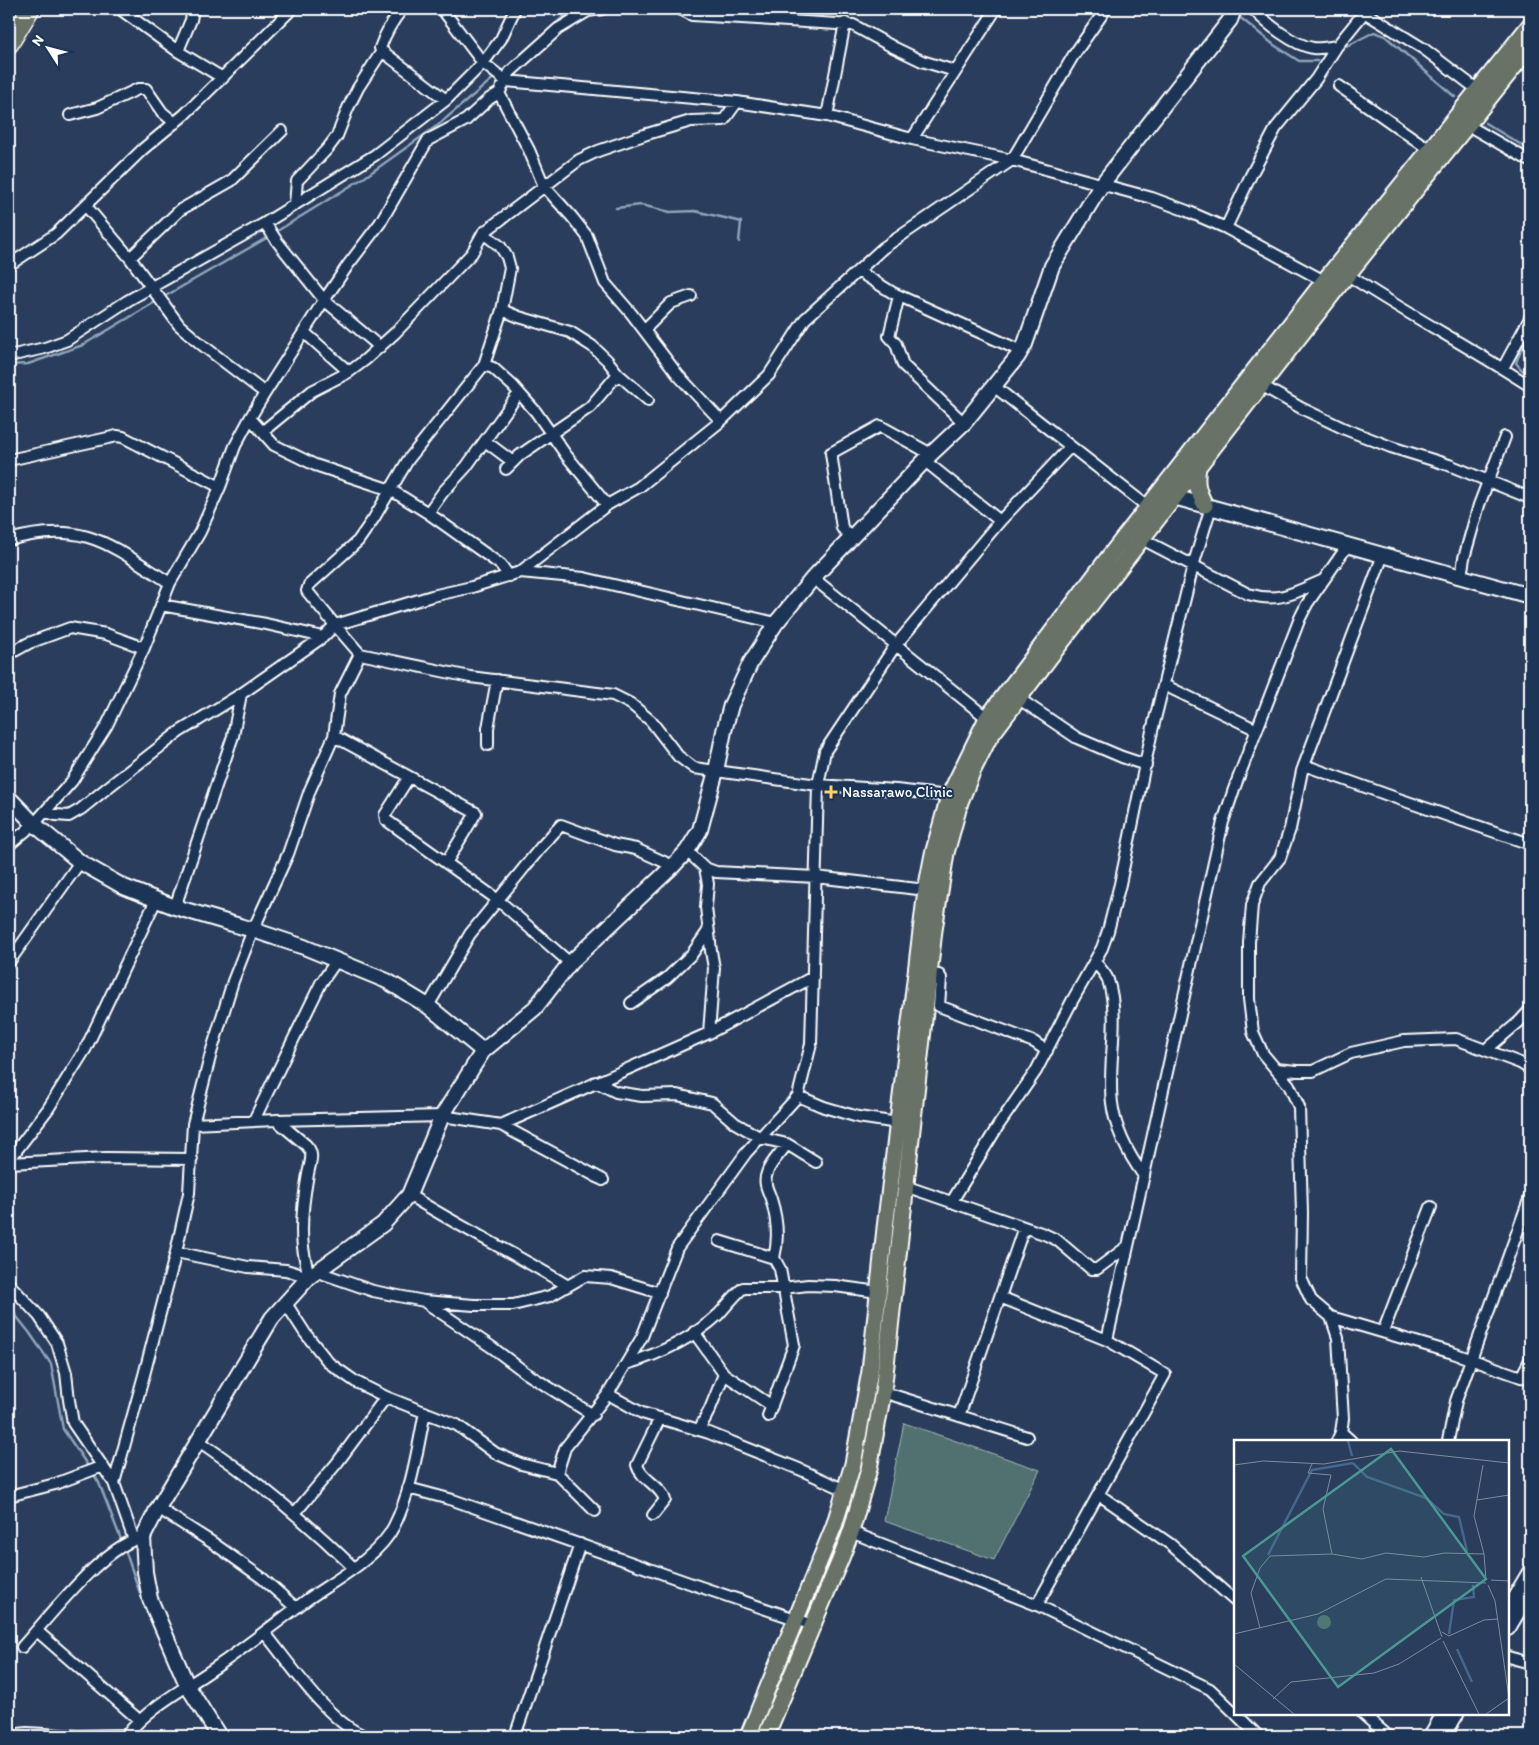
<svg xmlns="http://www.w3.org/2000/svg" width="1539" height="1745" viewBox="0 0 1539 1745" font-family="Itim,sans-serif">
<rect width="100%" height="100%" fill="#2a3d5c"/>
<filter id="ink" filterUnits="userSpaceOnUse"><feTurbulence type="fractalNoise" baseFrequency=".02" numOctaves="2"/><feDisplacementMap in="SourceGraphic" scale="10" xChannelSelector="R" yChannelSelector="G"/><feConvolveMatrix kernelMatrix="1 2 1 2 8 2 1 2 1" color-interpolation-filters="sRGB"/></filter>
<g filter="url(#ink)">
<path fill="#517171" stroke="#a8b8b8" d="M 904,1423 L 1040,1470 L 994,1560 L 884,1521 Z"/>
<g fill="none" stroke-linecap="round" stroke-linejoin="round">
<path stroke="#8fa4ba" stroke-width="2.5" d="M 1237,15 L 1274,45 L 1299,61 L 1317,61
M 1347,46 L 1374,32 L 1385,36 L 1455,97
M 500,73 L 572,9
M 1485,123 L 1530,150
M 616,208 L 641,205 L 670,212 L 695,211 L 738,221 L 741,222 L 739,242
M 274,233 L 365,177 L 438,125 L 496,76
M 162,298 L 270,236
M 1530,335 L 1520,352 L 1516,363 L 1522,370 L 1530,374
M 9,365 L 28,364 L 83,345 L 157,301
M 9,1307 L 29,1332 L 51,1364 L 63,1429 L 90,1469
M 93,1473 L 99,1483 L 122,1542
M 124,1547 L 141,1596 L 161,1644"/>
<g stroke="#fff" stroke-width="14">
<path id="street" d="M 120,9 L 179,52 L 223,78
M 442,9 L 483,63 L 506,81 L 737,102 L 827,116 L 912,139 L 1012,160 L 1152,198 L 1187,211 L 1226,228 L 1324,281
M 680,9 L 692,15 L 853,25 L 893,47 L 922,61 L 955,71
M 1253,9 C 1266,23 1293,45 1313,48 C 1320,49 1329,47 1337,46
M 1364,12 L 1424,49 L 1478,90
M 382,51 L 446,100
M 179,52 L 180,46 L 191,20 L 193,9
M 1339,86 L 1430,150
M 499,93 L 529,150 L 544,186 L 572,217 L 587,236 L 605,283 L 631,313 L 678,375 L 721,421
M 70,115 L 97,108 L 138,89 L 146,89 L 162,112 L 175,123
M 827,116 L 845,23
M 1464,123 L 1530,161
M 912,139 L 996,9
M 295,204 L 297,181 L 328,148 L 337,136 L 348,108 L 358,88 L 382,51 L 380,48 C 385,34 393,20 402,9
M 86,206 L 130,258 L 179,325 L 201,344 L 265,393
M 265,223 L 276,240 L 324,300 L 380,347
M 1226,228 L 1251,175 L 1276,128 L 1316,79 L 1337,46 L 1367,9
M 130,258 L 180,210 L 231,181 L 282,131
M 9,265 L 56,234 L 143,149 L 184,115 L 292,9
M 858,271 L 893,293 L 1021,351
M 1348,275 C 1407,314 1470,347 1530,386
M 899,296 L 889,336 L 896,344 L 903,365 L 964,423
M 502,310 L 519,317 L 570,332 L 592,346 L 607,360 L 618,374 L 648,400
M 644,330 L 671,303 L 691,296
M 304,332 L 349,372
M 9,356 L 45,348 L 67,340 L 127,301 L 265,223 L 375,155 L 446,100 L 483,63 L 501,39 L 515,9
M 484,365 L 493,368 L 513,386 L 536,412 L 566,455 L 607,505
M 1503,368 L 1530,318
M 1261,385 L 1301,408 L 1345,429 L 1391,447 L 1449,465 L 1530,498
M 995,387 L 1148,507
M 250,418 L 274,445 L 315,465 L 391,490 L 428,513 L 501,565 L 509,576
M 262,432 L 312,391 L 349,372 L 365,360 L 395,333 L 472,253 L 483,233 L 579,160 L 598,151 L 647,134 L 691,121 L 724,120 L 737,102
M 485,441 L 513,462
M 9,460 L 117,436 L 123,437 L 220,487
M 925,461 L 1000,521
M 506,469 L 520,455 L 590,407 L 618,374
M 428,513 L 443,492 L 466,467 L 519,393
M 852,538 L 842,528 L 831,453 L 880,426 L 931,454
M 1142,539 L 1248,594 C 1278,603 1295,593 1321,581
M 9,540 C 84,519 110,545 170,583
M 1383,555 L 1302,771 L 1290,829 L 1280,858 L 1260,883 L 1252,905 L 1249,942 L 1249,999 L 1253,1032 L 1263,1054 L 1289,1085 L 1299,1107 L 1302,1213 L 1301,1278 L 1311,1300 L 1331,1317 L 1453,1353 L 1521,1377 L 1530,1378
M 520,572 L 584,578 L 776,623
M 1461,576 L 1464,558 L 1479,505 L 1505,437
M 813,578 L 992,722
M 161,605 L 266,624 L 323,637
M 9,654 L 29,643 L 70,628 L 106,634 L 144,648
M 1164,685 L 1257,730
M 1018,698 L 1077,738 L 1122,757 L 1146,765
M 334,736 L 340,694 L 360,654
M 488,745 L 488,728 L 497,680
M 1304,765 L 1396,798 L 1530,844
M 409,777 L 385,815 L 386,820 L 498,900 L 570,963
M 949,796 L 896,790 L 818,785 L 694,768 L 678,756 L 651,721 L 631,704 L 613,695 L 470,677 L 360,654 L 335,625 L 432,596 L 472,587 L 520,572 L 607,505 L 639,487 L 721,421 L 769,375 L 805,319 L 883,248 L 1012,160 L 1073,56 L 1106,9
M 46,812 L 56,815 L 69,816 L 81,809 L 107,788 L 179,732 L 241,694 L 323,637 L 335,625 L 307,591 L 309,585 L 358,541 L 374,518 L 408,460 L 484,365 L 502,310 L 510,268 L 507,257 L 500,246 L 483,233
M 9,845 L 34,824 L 72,781 L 107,725 L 144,648 L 170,583 L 200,532 L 220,487 L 235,446 L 250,418 L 265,393 L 319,308 L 348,265 L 380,223 L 428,140 L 466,120 L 489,99 L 499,93 L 510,72 L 558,29 L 588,11 L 602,9
M 687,851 L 705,868 L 716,872 L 816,877 L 926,890
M 705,868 L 708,884 L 706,907 L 711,951 L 714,968 L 709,1033
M 175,907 L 233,736 L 241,694
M 9,962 L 80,862
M 1095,962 C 1099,967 1106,974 1108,980 C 1121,1020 1107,1062 1112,1103 C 1115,1129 1128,1154 1144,1176
M 929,974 L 939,975 L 941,978 L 939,1006 L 1034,1042 L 1047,1051
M 631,1003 L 667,978 L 692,954 L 708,931
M 428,1006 L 470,934 L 541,847 L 561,825 L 615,845 L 636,849 L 673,866
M 1486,1050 L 1520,1021 L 1530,1010
M 1276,1069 L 1297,1071 L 1313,1071 L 1351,1053 L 1404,1041 L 1456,1039 L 1520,1063 L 1530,1069
M 596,1082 L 616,1092 L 642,1096 L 677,1095 L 712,1103 L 735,1123 L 761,1138 L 787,1144 L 816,1162
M 798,1096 L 824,1107 L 858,1117 L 898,1123
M 254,1120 L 321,983 L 337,960
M 193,1124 L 276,1120 L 442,1116 L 501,1125 L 709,1033 L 813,977
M 501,1125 L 603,1180
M 9,1160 L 48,1109 L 86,1048 L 156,900
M 9,1163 L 106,1158 L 192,1159
M 905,1186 L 1044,1234 L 1057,1240 L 1091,1269 L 1097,1269 L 1128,1246
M 409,1195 C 461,1228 516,1254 568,1286
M 951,1203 L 998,1126 L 1036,1071 L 1072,1001 L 1102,948 L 1108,931 L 1120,884 L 1152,731 L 1193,566 L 1211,507
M 719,1241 L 774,1258 L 780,1269 L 794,1345 L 768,1416
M 176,1252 L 248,1267 L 286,1270 L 309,1277 C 307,1267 304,1257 303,1247 C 300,1224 304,1196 308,1174 C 310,1163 315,1154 306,1145 L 276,1120
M 774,1258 C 779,1239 777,1218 771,1199 C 768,1190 763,1183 767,1173 C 770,1163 781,1153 787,1144
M 318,1272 L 373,1291 L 424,1301 L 474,1305 L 513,1305 L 550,1296 L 585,1276 L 611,1278 L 660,1293
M 9,1284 L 39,1316 L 57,1343 L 66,1373 L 69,1400 L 73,1423 L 114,1483
M 1000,1297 L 1107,1340 L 1165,1374 L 1037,1605 L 1210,1689 L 1235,1713
M 285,1302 L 305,1333 L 329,1363 L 356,1382 L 386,1397 L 457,1425 L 495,1453 L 521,1464 L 557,1473
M 425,1302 L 493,1348 L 526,1373 L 593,1415
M 1331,1317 L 1338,1338 L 1343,1419 L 1341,1432 L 1337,1441
M 694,1332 L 724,1374 L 772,1406
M 1383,1332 L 1431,1207
M 1107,1340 L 1223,822 L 1234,789 L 1300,618 L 1307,604 L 1348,545
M 626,1364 C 660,1354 693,1338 719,1314 C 727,1305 734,1296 743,1288 L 783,1288 L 808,1285 L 835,1286 L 878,1292
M 1521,1377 L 1530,1360
M 883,1392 L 1027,1437
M 608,1394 L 642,1413 L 709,1433 L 799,1469 L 845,1490
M 959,1416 L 1024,1227
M 699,1430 L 710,1409 L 724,1374
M 1341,1432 L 1351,1441
M 199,1441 C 255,1479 306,1521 354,1568
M 1448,1441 L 1456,1401 L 1530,1197
M 408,1488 L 453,1500 L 695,1585 L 813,1625
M 1098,1494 L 1170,1544 L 1235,1601
M 9,1496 L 55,1484 L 103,1466
M 158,1508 L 213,1543 L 262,1578 L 296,1608
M 595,1511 L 557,1473 L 565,1448 L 608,1394 L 642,1337 L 677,1248 L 746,1153 L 798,1096 L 811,1044 L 818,785 L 825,751 L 895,646 L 1000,521 L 1070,447
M 295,1513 L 337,1463 L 386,1397
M 653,1515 L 665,1500 C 661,1485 641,1480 637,1465 L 660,1418
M 851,1532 L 1037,1605
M 134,1540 L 114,1483 L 144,1375 L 176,1252 L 189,1193 L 193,1124 L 211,1053 L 233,981 L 253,930 L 288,854 L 310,790 L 334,736 L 476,813 L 446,863
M 37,1631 L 139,1720
M 264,1632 C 288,1661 331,1726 366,1736
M 22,1647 C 51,1615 99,1551 139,1538
M 1508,1657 L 1530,1663
M 1236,1714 L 1258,1736
M 1363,1714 L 1388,1736
M 9,1735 L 27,1733 L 78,1736
M 79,1736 L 126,1735
M 126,1736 C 149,1706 185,1689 216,1667 C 247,1646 277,1622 308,1599 C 335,1580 379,1557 394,1526 C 412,1490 417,1451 425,1412
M 515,1736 L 580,1544"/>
</g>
<g stroke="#fff" stroke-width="18">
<path id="secondary" d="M 1166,492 L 1174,497 L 1530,596
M 9,798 L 34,824 L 80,862 L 124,887 L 175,907 L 253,930 L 304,947 L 387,981 L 428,1006 L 483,1051
M 1508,1609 L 1530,1572
M 1508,1628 L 1530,1591
M 219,1736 L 187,1685 L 150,1599 L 145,1572 L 143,1537 L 158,1508 L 272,1318 L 309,1277 L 383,1224 L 409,1195 L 442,1116 L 483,1051 L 535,1008 L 570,963 L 673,866 L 687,851 L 700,830 L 716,771 L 724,731 L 731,705 L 751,662 L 776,623 L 813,578 L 931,454 L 964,423 L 1018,356 L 1025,344 L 1052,266 L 1102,184 L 1230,20 L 1234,9
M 1431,1736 L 1444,1714
M 1443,1736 L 1456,1714"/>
</g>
<g stroke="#fff" stroke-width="19">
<path id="primary" d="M 1198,468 C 1195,483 1198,492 1205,505
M 748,1736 L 834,1526 L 853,1464 L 870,1371 L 885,1228 L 926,890 L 933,854 L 949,796 L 987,718 L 1108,558 L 1324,281 L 1530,25
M 766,1736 L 841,1558 L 851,1532 L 869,1469 L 883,1392 L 934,930 L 946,853 L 953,828 L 960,802 L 973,770 L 989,738 L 1050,657 L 1345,278 L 1530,47"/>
</g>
<g stroke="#fff" stroke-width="21">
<path id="highway" d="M 9,44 L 30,9"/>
</g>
<use href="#street" stroke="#1d3557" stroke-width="10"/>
<use href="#secondary" stroke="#1d3557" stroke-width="14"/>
<use href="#primary" stroke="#697266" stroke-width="15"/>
<use href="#highway" stroke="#697266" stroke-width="18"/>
</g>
</g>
<path fill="#ffd166" stroke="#1d3557" stroke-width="2" d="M828.5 784.5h5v5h5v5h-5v5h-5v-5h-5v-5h5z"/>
<g text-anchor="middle" stroke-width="4" stroke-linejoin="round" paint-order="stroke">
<g font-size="15" fill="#fff" stroke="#1d3557" text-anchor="start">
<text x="842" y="797">Nassarawo Clinic</text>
</g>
</g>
<g transform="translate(1234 1440)">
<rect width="275" height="275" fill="#2a3d5c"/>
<path d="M83 182a7 7 0 1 1 14 0a7 7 0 1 1-14 0Z" fill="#517171"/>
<path fill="none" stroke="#45678c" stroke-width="2.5" d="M 114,1 L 118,16M 119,23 L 133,37 L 192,58 L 210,74 L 225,77 L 233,111M 34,115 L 78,30 L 119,23M 215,194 L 220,160 L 240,157 L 239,145M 223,209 L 238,242"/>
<path fill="none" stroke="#7f8b9d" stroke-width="1" d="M 78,24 L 74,33 L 97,35 L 89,69 L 98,114M 0,25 L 29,21 L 90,24 L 165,11 L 275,23M 249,25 L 240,76 L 250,114 L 252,140M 243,60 L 275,55M 187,137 L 208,197M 257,140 L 275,141M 254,145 L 261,161 L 275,258M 26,188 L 17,153 L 26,128 L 36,116 L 98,114 L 128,119 L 152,113 L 190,117 L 210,113 L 250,114M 208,192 L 215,196 L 250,180 L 264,179M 0,194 L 84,174 L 152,139 L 252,143M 209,201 L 245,274M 0,224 L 60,274M 39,259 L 57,242 L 140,233 L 165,224 L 207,198M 252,274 L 275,258"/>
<path fill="#4b9892" fill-opacity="0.15" stroke="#4b9892" stroke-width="2.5" d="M 157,9 L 252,139 L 104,247 L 9,116 Z"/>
<rect width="275" height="275" fill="none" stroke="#fff" stroke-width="2.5"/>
</g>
<rect width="1539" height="1745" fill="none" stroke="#1d3557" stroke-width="30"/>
<rect x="15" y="15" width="1509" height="1715" fill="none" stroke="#fff" stroke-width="2" filter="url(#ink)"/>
<g transform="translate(48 48) rotate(306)" stroke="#1d3557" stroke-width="4" paint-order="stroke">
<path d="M0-4L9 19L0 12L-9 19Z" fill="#ffffff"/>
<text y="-8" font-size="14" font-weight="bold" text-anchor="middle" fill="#ffffff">N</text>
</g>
</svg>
